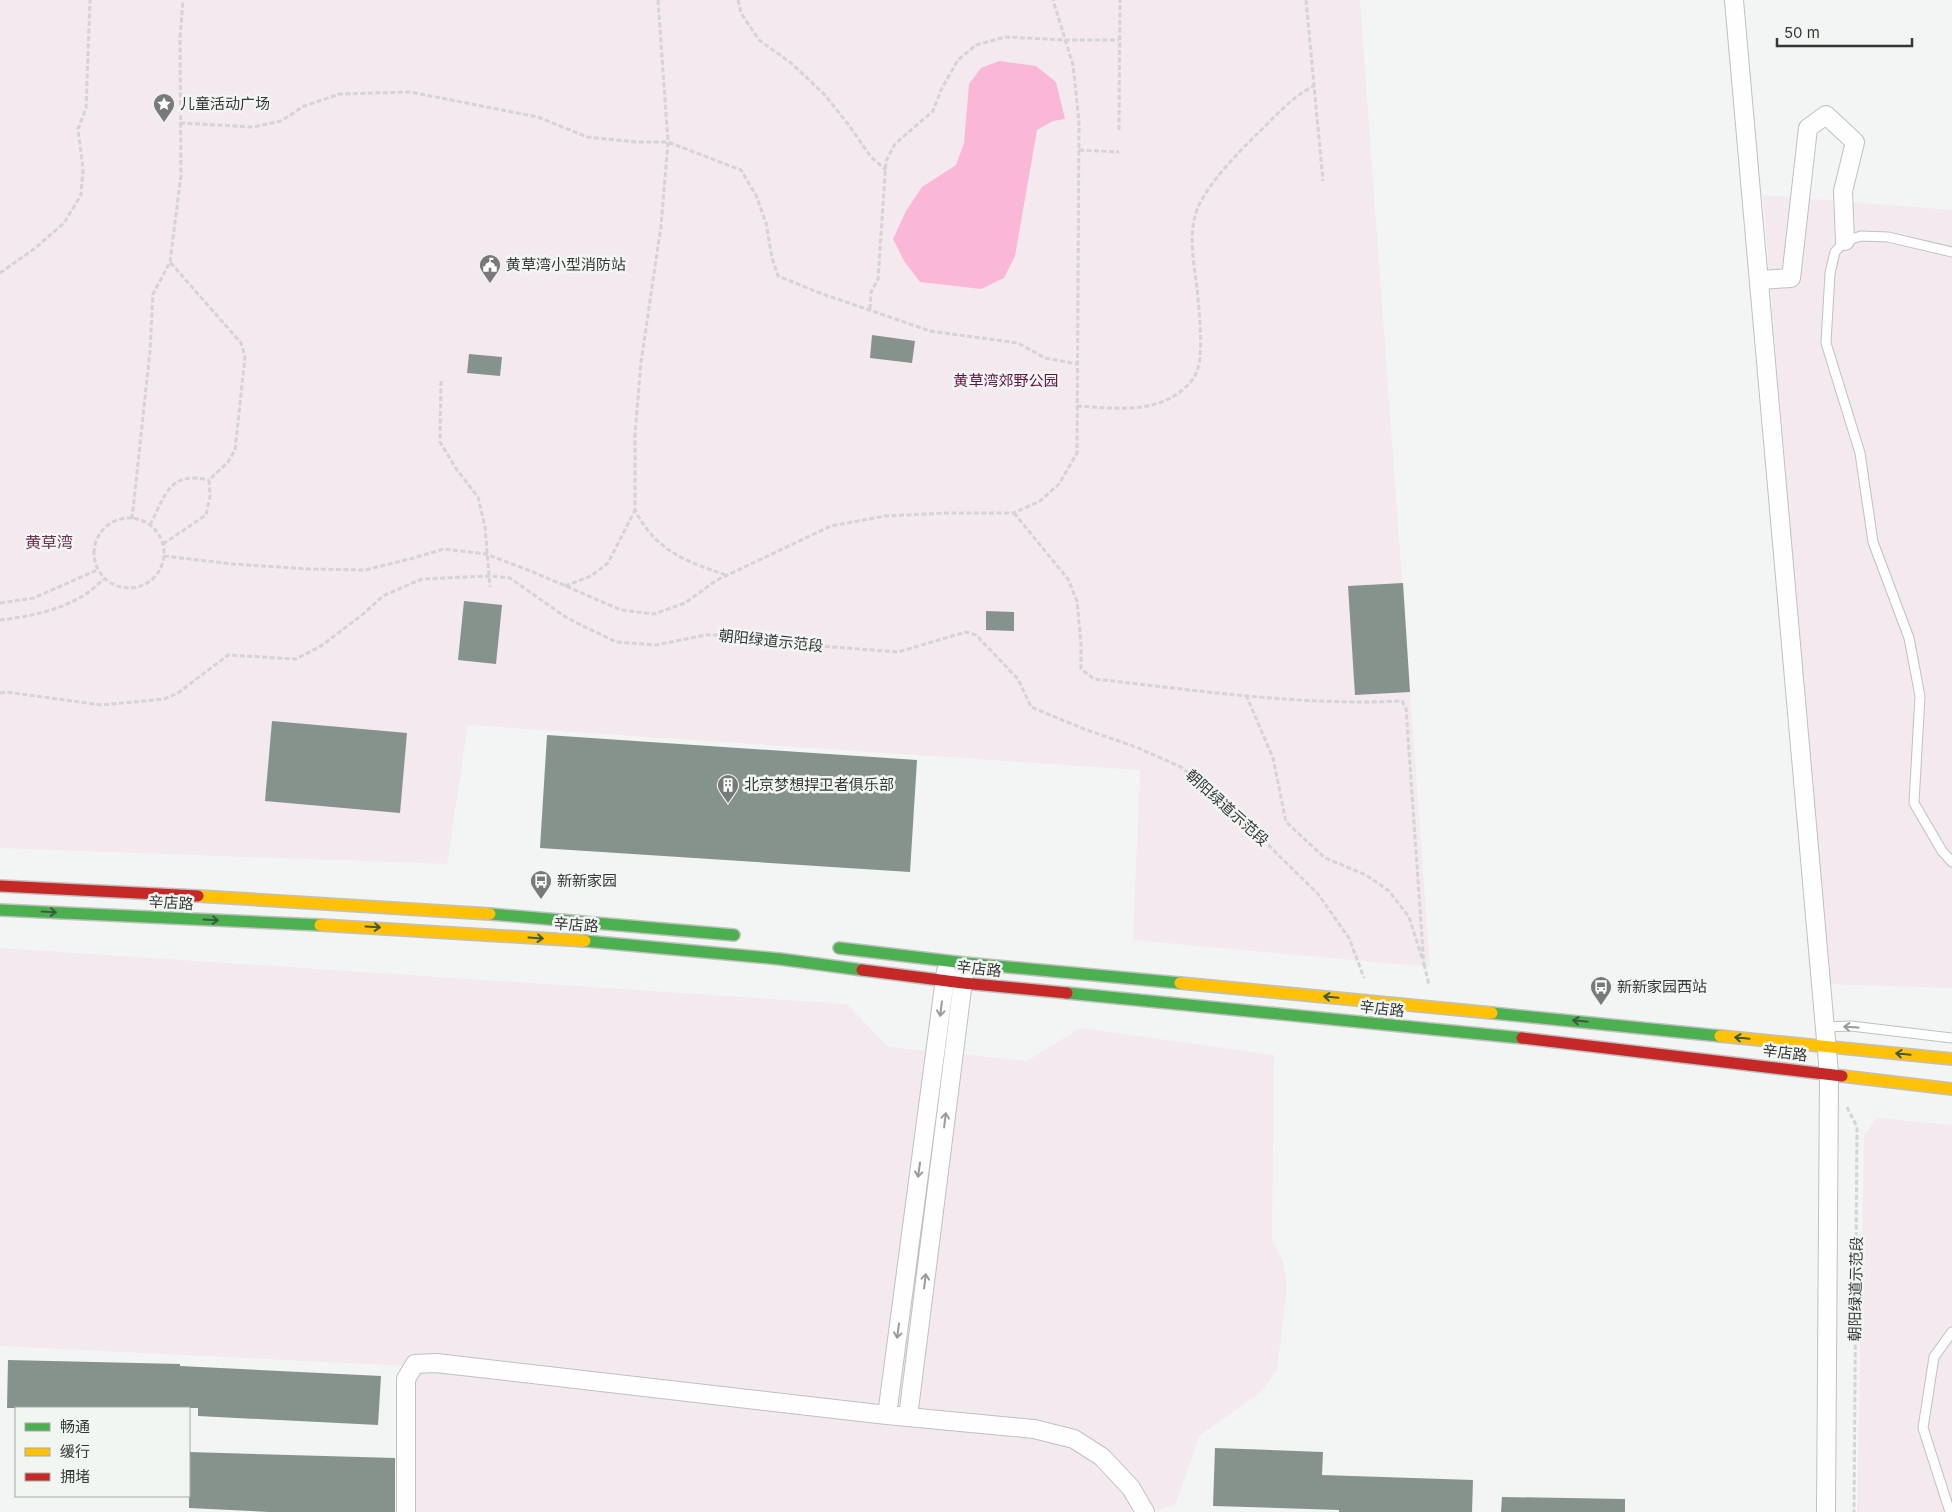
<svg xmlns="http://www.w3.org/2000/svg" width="1952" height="1512" viewBox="0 0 1952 1512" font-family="Inter,'Noto Sans SC',sans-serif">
<rect width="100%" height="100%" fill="#f2f5f3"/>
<path fill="#f4e9ee" d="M 0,0 L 1360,0 L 1430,967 L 1133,940 L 1140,770 L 468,725 L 447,864 L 0,848 Z
M 1763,195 L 1952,210 L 1952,988 L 1827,984 Z
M 0,948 L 847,1004 L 888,1047 L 1027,1061 L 1080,1028 L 1274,1055 L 1272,1240 L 1283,1261 L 1287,1287 L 1277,1370 L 1259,1394 L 1200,1435 L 1175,1505 L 1152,1512 L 406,1512 L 407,1366 L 0,1346 Z
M 1877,1118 L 1952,1125 L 1952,1512 L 1857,1512 L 1864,1136 Z"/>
<path fill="#fab7d8" d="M 999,61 L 1036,66 L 1056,82 L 1065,119 L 1053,121 L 1037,130 L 1015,256 L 1004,278 L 981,289 L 920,282 L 904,261 L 893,239 L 906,211 L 922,187 L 956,165 L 964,143 L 969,84 L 981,68 Z"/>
<path fill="#86938d" d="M 872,335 L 915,341 L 912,363 L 870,358 Z
M 469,354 L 502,357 L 500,376 L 467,373 Z
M 1403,583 L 1410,692 L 1355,695 L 1348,586 Z
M 464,601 L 502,605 L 496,664 L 458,660 Z
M 986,611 L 1014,612 L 1014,631 L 986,630 Z
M 272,721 L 407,733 L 400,813 L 265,801 Z
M 547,735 L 917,760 L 910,872 L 540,848 Z
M 8,1360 L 180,1364 L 180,1366 L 381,1376 L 378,1425 L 198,1416 L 198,1408 L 7,1408 Z
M 1215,1448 L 1323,1452 L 1322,1475 L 1473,1480 L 1472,1512 L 1339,1512 L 1339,1510 L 1213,1506 Z
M 189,1452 L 395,1458 L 395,1512 L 269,1512 L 189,1508 Z
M 1502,1497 L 1625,1499 L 1625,1512 L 1501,1512 Z"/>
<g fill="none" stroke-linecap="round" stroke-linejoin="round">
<g stroke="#bfc1c0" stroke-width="11">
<path id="lane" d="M 1952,252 L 1888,237 L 1861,236 L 1845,241 L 1835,252 L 1830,273 L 1826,343 L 1860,453 L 1873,542 L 1909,638 L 1920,696 L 1914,803 L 1942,851 L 1952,862
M 1825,1027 L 1851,1026 L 1952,1038
M 1950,1512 L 1923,1428 L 1934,1357 L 1952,1332"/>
</g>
<g stroke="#bfc1c0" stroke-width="20">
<path id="street" d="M 1734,0 L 1829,1074 L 1826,1512
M 1759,280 L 1791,278 L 1808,128 L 1826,115 L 1855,142 L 1843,191 L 1845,241
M 887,1415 L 946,971
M 908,1417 L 964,973
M 406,1512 L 406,1379 L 415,1364 L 436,1363 L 887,1415 L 1034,1429 L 1074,1439 L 1102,1457 L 1131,1488 L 1145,1512"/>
</g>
<g stroke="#bfc1c0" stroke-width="14">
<path id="fast" d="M 0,910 L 320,925
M 490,914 L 734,935
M 585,941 L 780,959 L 862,970
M 839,948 L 965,963 L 1180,983
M 1067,993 L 1522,1038
M 1492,1013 L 1720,1036"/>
</g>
<g stroke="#bfc1c0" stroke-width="14">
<path id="slow" d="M 198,896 L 490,914
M 320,925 L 585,941
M 1180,983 L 1492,1013
M 1720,1036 L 1952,1059
M 1842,1076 L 1952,1089"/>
</g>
<g stroke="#bfc1c0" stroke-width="14">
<path id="jam" d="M 0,886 L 198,896
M 862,970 L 963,983 L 1067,993
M 1522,1038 L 1842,1076"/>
</g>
<path stroke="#d3d4d3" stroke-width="3" stroke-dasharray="5 2.5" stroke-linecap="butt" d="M 658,0 L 668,142 L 661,226 L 641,362 L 635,434 L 635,510 C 656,551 685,561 726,575
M 738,0 L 741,13 L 759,40 L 791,63 L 824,94 L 848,124 L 871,157 L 886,170
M 1306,0 L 1323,181
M 180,123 L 253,127 L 281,121 L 304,106 L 340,94 L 410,92 L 538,117 L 587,137 L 636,142 L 668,142 L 741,170 L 756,195 L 766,223 L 772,258 L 778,276 L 820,293 L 930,331 L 1018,343 L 1045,358 L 1078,364
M 1119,130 L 1120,0
M 1079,150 L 1119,152
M 0,273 L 34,249 L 64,223 L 81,195 L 83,169 L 78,129 L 86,108 L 90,0
M 870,309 L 871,292 L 878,279 L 886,161 L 895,144 L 933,111 L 942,88 L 958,60 L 976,45 L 1005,37 L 1065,40 L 1119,40
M 441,381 L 440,442 L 457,470 L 478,497 L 485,527 L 490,587
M 1077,406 C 1113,408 1150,414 1180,392 C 1187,386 1194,380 1197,371 C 1204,353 1199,308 1197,288 C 1194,264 1189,240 1195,216 C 1202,189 1236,155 1256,135 C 1273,119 1292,96 1314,86
M 1014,513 L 1068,579 L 1077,601 L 1081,644 L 1081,669 L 1094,679 C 1196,690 1299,706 1402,701 L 1406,708 L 1424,966
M94 553a35 35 0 1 1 70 0a35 35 0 1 1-70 0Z
M 132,519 L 150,351 L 153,294 L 170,262 L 181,175 L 180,37 L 183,0
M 150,525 C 166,494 169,471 209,480
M 163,544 L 206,515 L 210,496 L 209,480 L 228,462 L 235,450 L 245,357 L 241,343 L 170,262
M 164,556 L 233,564 L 309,569 L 365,570 L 410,559 L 444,549 L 486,554 L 533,572 L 621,610 L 654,614 L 685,603 L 717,580 L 831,526 L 885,516 L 947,513 L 1014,513 L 1040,501 L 1059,484 L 1077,453 L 1079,122 L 1073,65 L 1053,0
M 565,586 L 591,576 L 608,563 L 635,510
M 0,603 L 34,598 L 97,570
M 0,620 C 28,617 62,610 86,594 C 92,590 98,584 104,579
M 0,693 L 6,692 L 102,705 L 164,699 L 178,693 L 228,655 L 296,659 L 321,646 L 362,615 L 383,596 L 422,579 L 489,576 L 510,578 L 567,618 L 616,642 L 656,645 L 706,635 L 739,635 L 794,644 L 898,652 L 966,632 L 976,635 L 1018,679 L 1031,707 L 1084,729 L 1136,747 L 1181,767 L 1250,827 L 1318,894 L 1349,938 L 1364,978
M 1246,695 L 1273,758 L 1286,822 L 1325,858 L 1366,875 L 1389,891 L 1409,917 L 1422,958
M 1424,964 L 1429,985
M 1847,1107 L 1857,1127 L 1854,1512"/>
<use href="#lane" stroke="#fdfefd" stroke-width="9"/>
<use href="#street" stroke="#fdfefd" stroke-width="18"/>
<use href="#fast" stroke="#4caf50" stroke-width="11"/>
<use href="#slow" stroke="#ffc107" stroke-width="11"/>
<use href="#jam" stroke="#c62828" stroke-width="11"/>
</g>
<defs><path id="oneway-shaft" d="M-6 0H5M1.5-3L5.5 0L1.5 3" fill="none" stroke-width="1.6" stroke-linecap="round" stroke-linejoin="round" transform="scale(1.25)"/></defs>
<g stroke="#3c5b3e">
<use href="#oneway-shaft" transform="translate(49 912) rotate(3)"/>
<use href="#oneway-shaft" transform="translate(211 920) rotate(3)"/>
<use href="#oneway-shaft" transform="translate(373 927) rotate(3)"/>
<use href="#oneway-shaft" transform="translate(536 938) rotate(4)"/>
<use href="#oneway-shaft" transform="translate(1331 997) rotate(-175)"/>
<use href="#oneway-shaft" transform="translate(1580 1021) rotate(-174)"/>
<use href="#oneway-shaft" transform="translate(1742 1038) rotate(-174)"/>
<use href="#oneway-shaft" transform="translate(1903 1054) rotate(-174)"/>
</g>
<g stroke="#999a9a">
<use href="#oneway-shaft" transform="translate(941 1009) rotate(97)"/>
<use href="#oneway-shaft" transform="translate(1851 1027) rotate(-177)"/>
<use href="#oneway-shaft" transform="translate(945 1120) rotate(-83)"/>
<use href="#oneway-shaft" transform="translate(919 1170) rotate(98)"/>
<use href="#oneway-shaft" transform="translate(925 1281) rotate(-83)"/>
<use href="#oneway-shaft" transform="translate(898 1331) rotate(98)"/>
</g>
<defs>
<g id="sight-pin" transform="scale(1.125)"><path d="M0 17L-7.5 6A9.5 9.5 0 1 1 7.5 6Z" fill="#777a78" stroke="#f1f6f3"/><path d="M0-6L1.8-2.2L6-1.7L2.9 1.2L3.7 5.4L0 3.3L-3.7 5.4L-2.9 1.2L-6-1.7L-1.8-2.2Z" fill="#fff"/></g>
<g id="civic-pin" transform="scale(1.125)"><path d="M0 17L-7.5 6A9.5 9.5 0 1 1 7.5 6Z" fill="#777a78" stroke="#f1f6f3"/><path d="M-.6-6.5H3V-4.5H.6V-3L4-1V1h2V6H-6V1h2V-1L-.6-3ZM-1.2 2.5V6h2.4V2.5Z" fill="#fff"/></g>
<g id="building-pin" transform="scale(1.125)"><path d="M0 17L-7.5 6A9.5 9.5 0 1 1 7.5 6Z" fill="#777a78" stroke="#f1f6f3"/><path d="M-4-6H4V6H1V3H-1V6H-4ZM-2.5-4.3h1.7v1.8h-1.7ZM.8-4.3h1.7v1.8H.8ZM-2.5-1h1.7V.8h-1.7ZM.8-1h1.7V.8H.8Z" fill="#fff"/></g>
<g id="bus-pin" transform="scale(1.125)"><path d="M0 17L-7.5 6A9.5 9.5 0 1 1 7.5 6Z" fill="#777a78" stroke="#f1f6f3"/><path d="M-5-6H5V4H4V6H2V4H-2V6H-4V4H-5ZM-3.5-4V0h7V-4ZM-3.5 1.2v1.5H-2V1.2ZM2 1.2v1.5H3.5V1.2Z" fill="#fff"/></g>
</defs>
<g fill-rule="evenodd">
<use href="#sight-pin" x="164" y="104"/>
<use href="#civic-pin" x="490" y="265"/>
<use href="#building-pin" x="728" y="785"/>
<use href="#bus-pin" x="541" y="881"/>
<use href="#bus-pin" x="1601" y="987"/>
</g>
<g text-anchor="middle" stroke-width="5" stroke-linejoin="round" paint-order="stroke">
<g font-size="15" fill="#353736" stroke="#f1f6f3" text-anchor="start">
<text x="180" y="109">儿童活动广场</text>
<text x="506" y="270">黄草湾小型消防站</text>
<text x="744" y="790">北京梦想捍卫者俱乐部</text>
<text x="557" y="886">新新家园</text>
<text x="1617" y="992">新新家园西站</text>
</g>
<g font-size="15" fill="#641042" stroke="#f1f6f3">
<text x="1006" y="386">黄草湾郊野公园</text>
</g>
<g font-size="15" fill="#353736" stroke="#f1f6f3">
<text transform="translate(771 641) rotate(6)" y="5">朝阳绿道示范段</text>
<text transform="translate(1227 808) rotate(42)" y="5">朝阳绿道示范段</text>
<text transform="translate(171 903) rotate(3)" y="5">辛店路</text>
<text transform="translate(576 925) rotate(4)" y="5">辛店路</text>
<text transform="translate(979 969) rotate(6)" y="5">辛店路</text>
<text transform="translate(1382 1009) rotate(6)" y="5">辛店路</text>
<text transform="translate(1785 1053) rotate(7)" y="5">辛店路</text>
<text transform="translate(1856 1289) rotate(-89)" y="5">朝阳绿道示范段</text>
</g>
<g font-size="16" fill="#6d2d4f" stroke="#f1f6f3">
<text x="49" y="548">黄草湾</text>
</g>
</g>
<rect x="15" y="1407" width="175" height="90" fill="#f1f6f3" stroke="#a6aaa7"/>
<rect x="25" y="1423" width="25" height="8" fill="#4caf50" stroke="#a6aaa7"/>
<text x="60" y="1432" font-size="15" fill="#353736">畅通</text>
<rect x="25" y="1448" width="25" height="8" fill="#ffc107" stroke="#a6aaa7"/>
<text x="60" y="1457" font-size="15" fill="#353736">缓行</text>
<rect x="25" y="1473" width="25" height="8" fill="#c62828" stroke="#a6aaa7"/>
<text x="60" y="1482" font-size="15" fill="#353736">拥堵</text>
<path d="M1777 38v8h135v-8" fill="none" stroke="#353736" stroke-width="2.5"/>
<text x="1784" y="38" font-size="15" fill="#353736" stroke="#f1f6f3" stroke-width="4" paint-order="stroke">50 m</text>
</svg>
